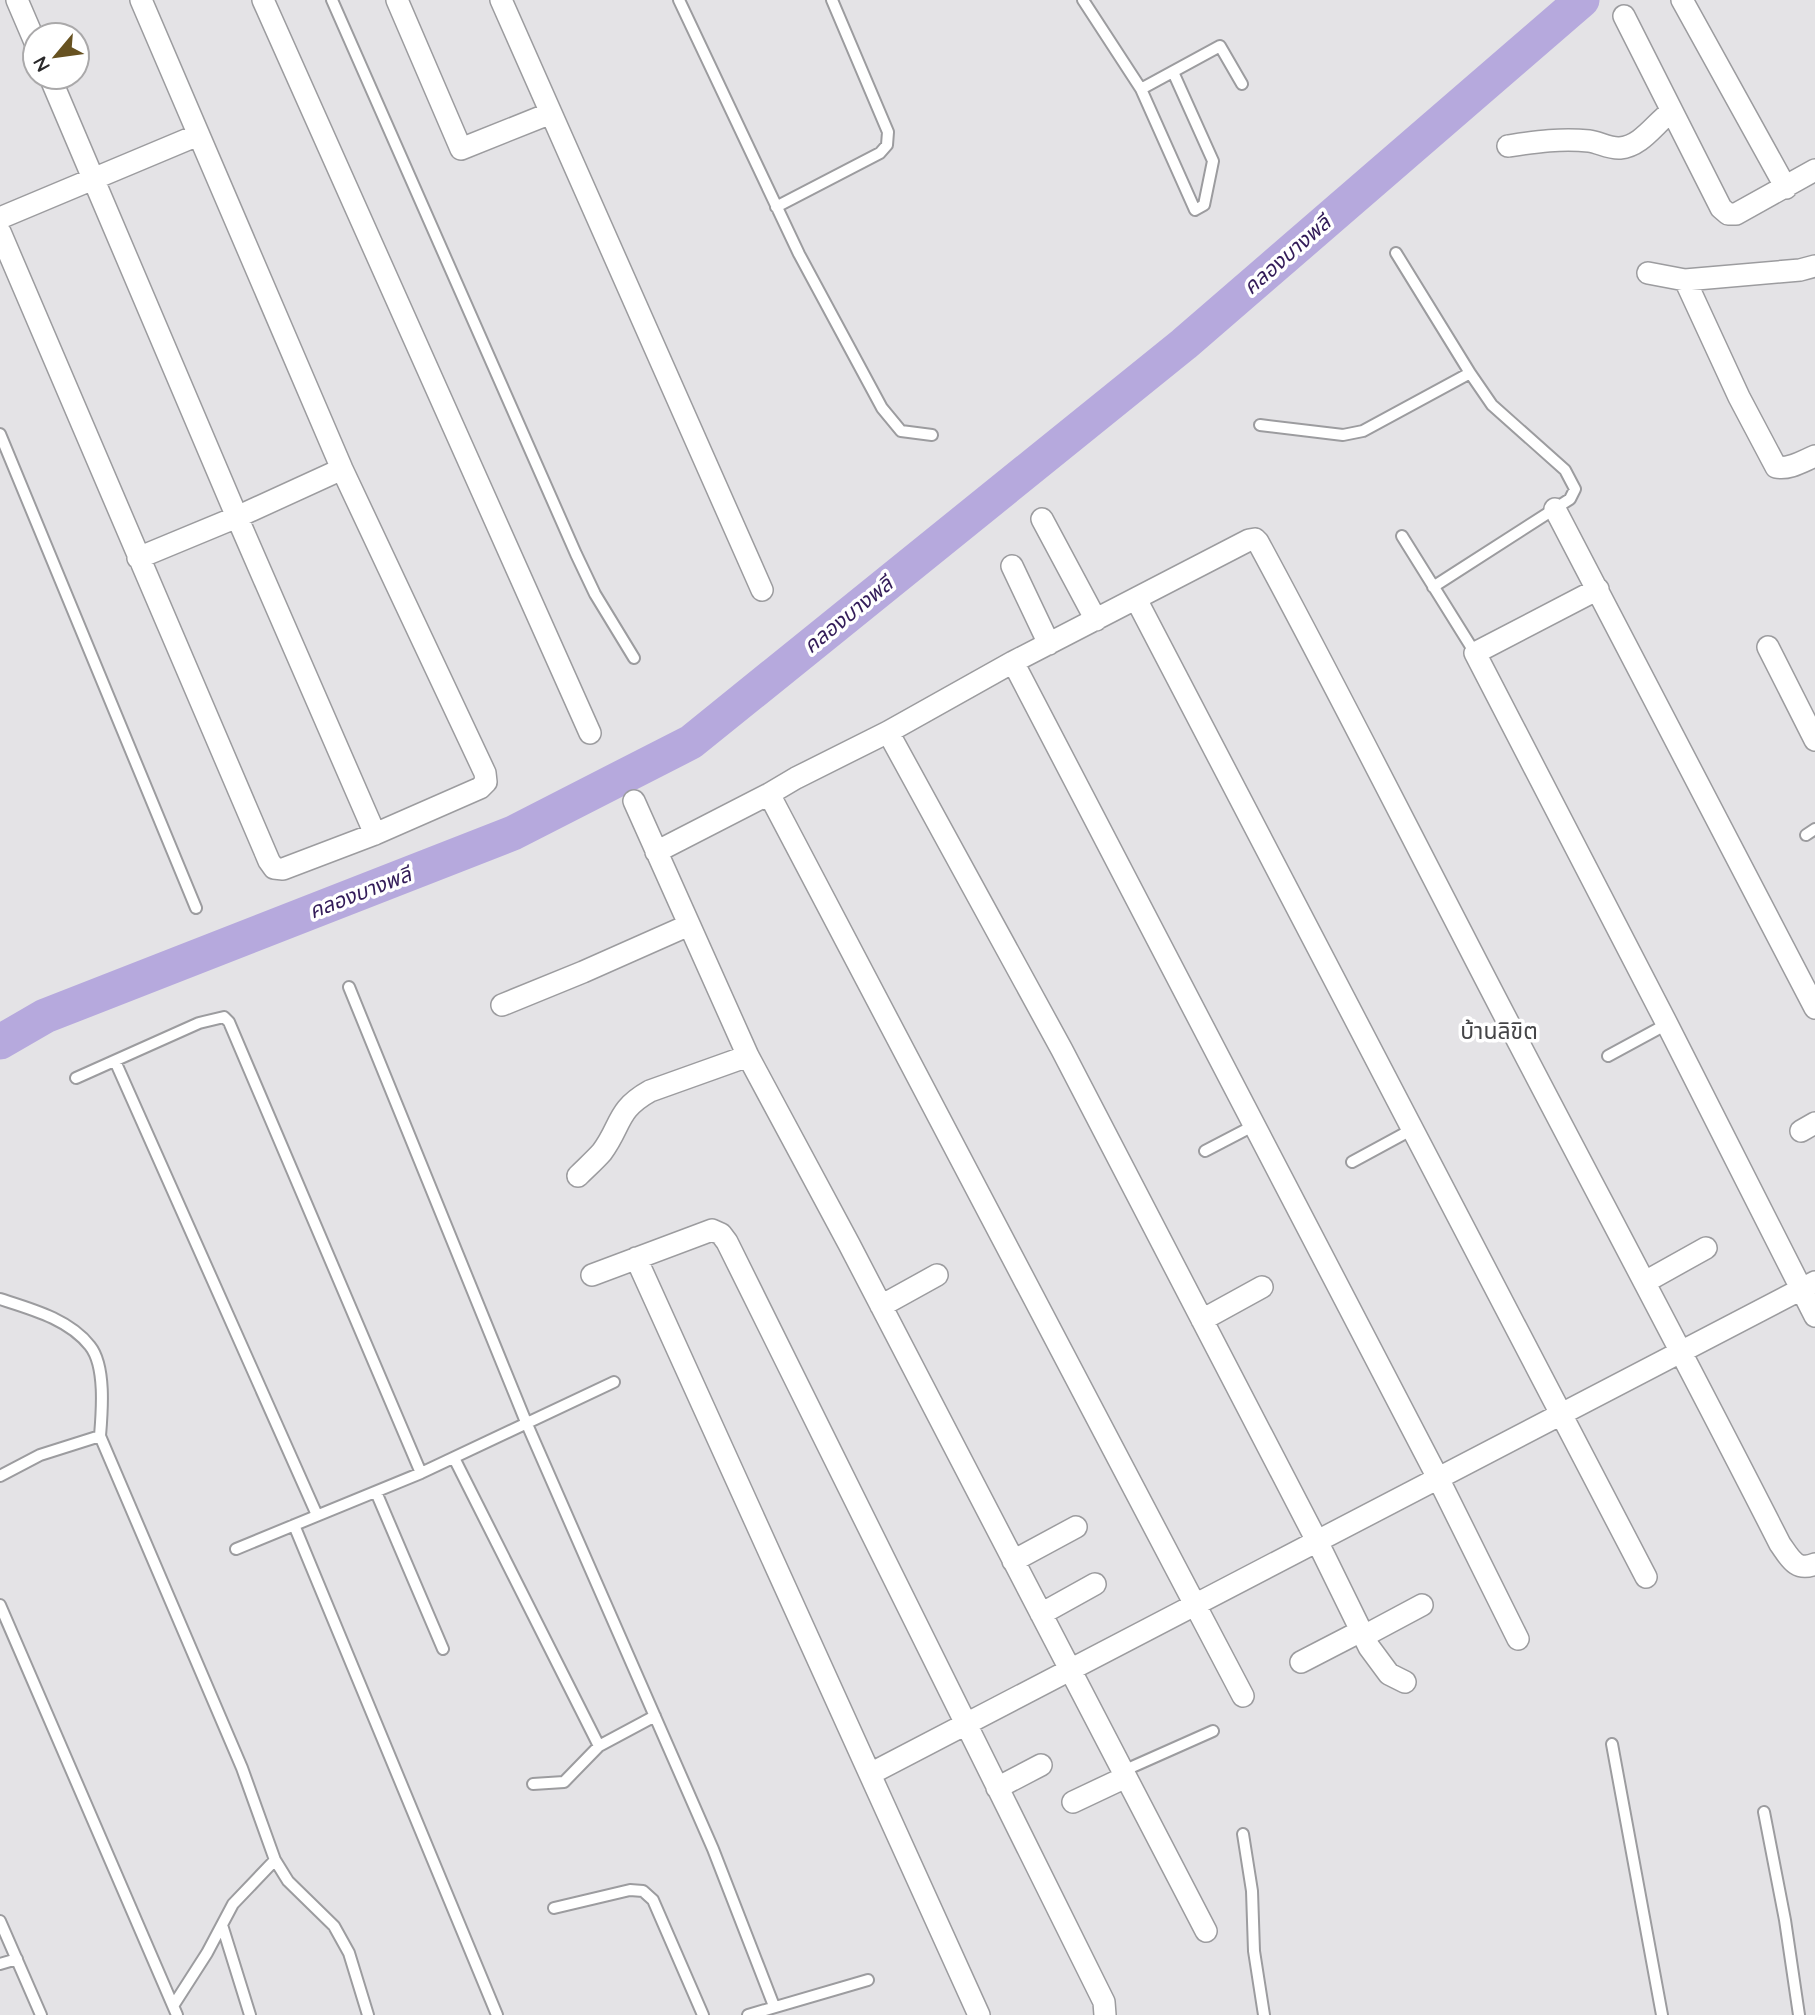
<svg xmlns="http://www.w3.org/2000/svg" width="1815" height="2015" viewBox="0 0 1815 2015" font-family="Quicksand,'Noto Sans Thai',sans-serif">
<rect width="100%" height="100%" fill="#e4e3e6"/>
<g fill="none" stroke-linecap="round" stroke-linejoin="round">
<path stroke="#b6a9dd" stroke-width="35" d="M 0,1042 L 45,1016 L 513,833 L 691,742 L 1184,344 L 1582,0"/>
<g stroke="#9c9c9f" stroke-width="14">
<path id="service" d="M 332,0 L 576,554 L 595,594 L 634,658
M 679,0 L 799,254 L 882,408 L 901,431 L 932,435
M 1083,0 L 1141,89 L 1195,210 L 1204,205 L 1213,161 L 1173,72
M 1141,89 L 1220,46 L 1242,84
M 776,207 L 880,153 L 887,145 L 888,132 L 832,0
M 1396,253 L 1470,373 L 1492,405 L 1565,470 L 1575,489 L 1570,499 L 1433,587
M 1260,425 L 1343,435 L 1363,431 L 1470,373
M 0,434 L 196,908
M 1402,536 L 1475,653
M 1806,835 L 1815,829
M 349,987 L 526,1422 L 713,1849 L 774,2006
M 1608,1056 L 1667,1024
M 115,1061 L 317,1515
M 76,1078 L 199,1023 L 224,1017 L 229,1022 L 421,1473
M 1205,1151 L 1253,1126
M 1352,1162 L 1411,1130
M 0,1299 C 31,1309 69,1319 90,1346 C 106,1366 102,1412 100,1436 L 242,1768 L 275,1860 L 288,1881 L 334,1926 L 349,1953 L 368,2015
M 454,1458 L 599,1746 L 655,1716
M 0,1476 L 40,1455 L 100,1436
M 376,1492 L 443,1649
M 294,1525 L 497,2015
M 236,1549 L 421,1473 L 614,1382
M 0,1605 L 177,2015
M 1612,1744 L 1662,2015
M 1123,1771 L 1213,1731
M 533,1784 L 564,1782 L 599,1746
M 1764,1812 L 1785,1920 L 1799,2015
M 1243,1834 L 1252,1891 L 1254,1951 L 1264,2015
M 554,1908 L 630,1890 L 643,1891 L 653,1900 L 703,2015
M 0,1921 L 41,2015
M 222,1925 L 250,2015
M 0,1964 L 17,1959
M 173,2006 L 207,1953 L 233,1904 L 275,1860
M 748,2015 L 868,1980"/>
</g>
<g stroke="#9c9c9f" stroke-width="24">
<path id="minor" d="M 17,0 L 35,42
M 263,0 L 590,733
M 397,0 L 461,149 L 551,113
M 501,0 L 762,590
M 1682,0 L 1786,188
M 1624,16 L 1721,208 L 1728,214 L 1736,214 L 1815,170
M 50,77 L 237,517 L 375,834
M 1508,146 C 1535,142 1560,138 1589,141 C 1598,142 1610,149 1620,148 C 1642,146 1655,123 1672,111
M 0,218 L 198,135
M 0,232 L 269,861 L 274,868 L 283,869 L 375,834 L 480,788 L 486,782 L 485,773 L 342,469 L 141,0
M 1648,273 L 1685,280 L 1800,270 L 1815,266
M 1685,280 L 1739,397 L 1776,467 C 1789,470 1803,461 1815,456
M 1555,509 L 1815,1008
M 1042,519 L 1096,620
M 138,558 L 237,517 L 342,469
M 1012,566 L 1049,644
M 1598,589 L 1475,653 L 1667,1024 L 1815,1316
M 1136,599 L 1646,1577
M 1768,647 L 1815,740
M 1013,662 L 1439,1480 L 1518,1639
M 888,732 L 1062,1050 L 1318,1543 L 1369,1647 L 1389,1674 L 1405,1682
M 769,794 L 1243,1696
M 634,801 L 748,1056 L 849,1244 L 1206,1931
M 656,852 L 769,794 L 796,778 L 888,732 L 1013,662 L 1249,540 L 1255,539 L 1258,542 C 1330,675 1398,810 1468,945 C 1571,1145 1678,1343 1780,1544 C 1790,1558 1796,1572 1815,1564
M 502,1005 L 583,972 L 689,925
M 1801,1131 L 1815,1123
M 578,1176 C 586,1168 595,1160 602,1152 C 622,1125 616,1110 650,1091 L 748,1056
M 636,1258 L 979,2015
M 592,1275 L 712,1230 L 721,1234 L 727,1242 L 1104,2002 L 1105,2015
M 1645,1282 L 1706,1248
M 881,1306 L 937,1275
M 1202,1320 L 1262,1287
M 1013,1561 L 1076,1527
M 1041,1614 L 1095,1584
M 1364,1636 L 1422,1605
M 1301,1662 L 1361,1631
M 870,1774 L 1815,1282
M 997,1788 L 1041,1765
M 1073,1802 L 1126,1777"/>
</g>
<use href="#service" stroke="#fff" stroke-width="10"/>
<use href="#minor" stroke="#fff" stroke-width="21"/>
</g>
<g text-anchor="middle" stroke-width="7" stroke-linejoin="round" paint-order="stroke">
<g font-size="21" font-style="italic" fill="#331c59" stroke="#fff">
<text transform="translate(1287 255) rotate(-41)" y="7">คลองบางพลี</text>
<text transform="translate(848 615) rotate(-39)" y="7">คลองบางพลี</text>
<text transform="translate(360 893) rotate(-21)" y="7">คลองบางพลี</text>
</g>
<g font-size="23" fill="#454547" stroke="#fff">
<text x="1499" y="1039">บ้านลิขิต</text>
</g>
</g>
<g transform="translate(56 56) rotate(241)"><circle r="33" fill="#ffffff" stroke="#aaa9aa" stroke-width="2"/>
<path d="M0-5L12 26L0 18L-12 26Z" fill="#675221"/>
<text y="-10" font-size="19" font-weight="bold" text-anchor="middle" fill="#2a292a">N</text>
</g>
</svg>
